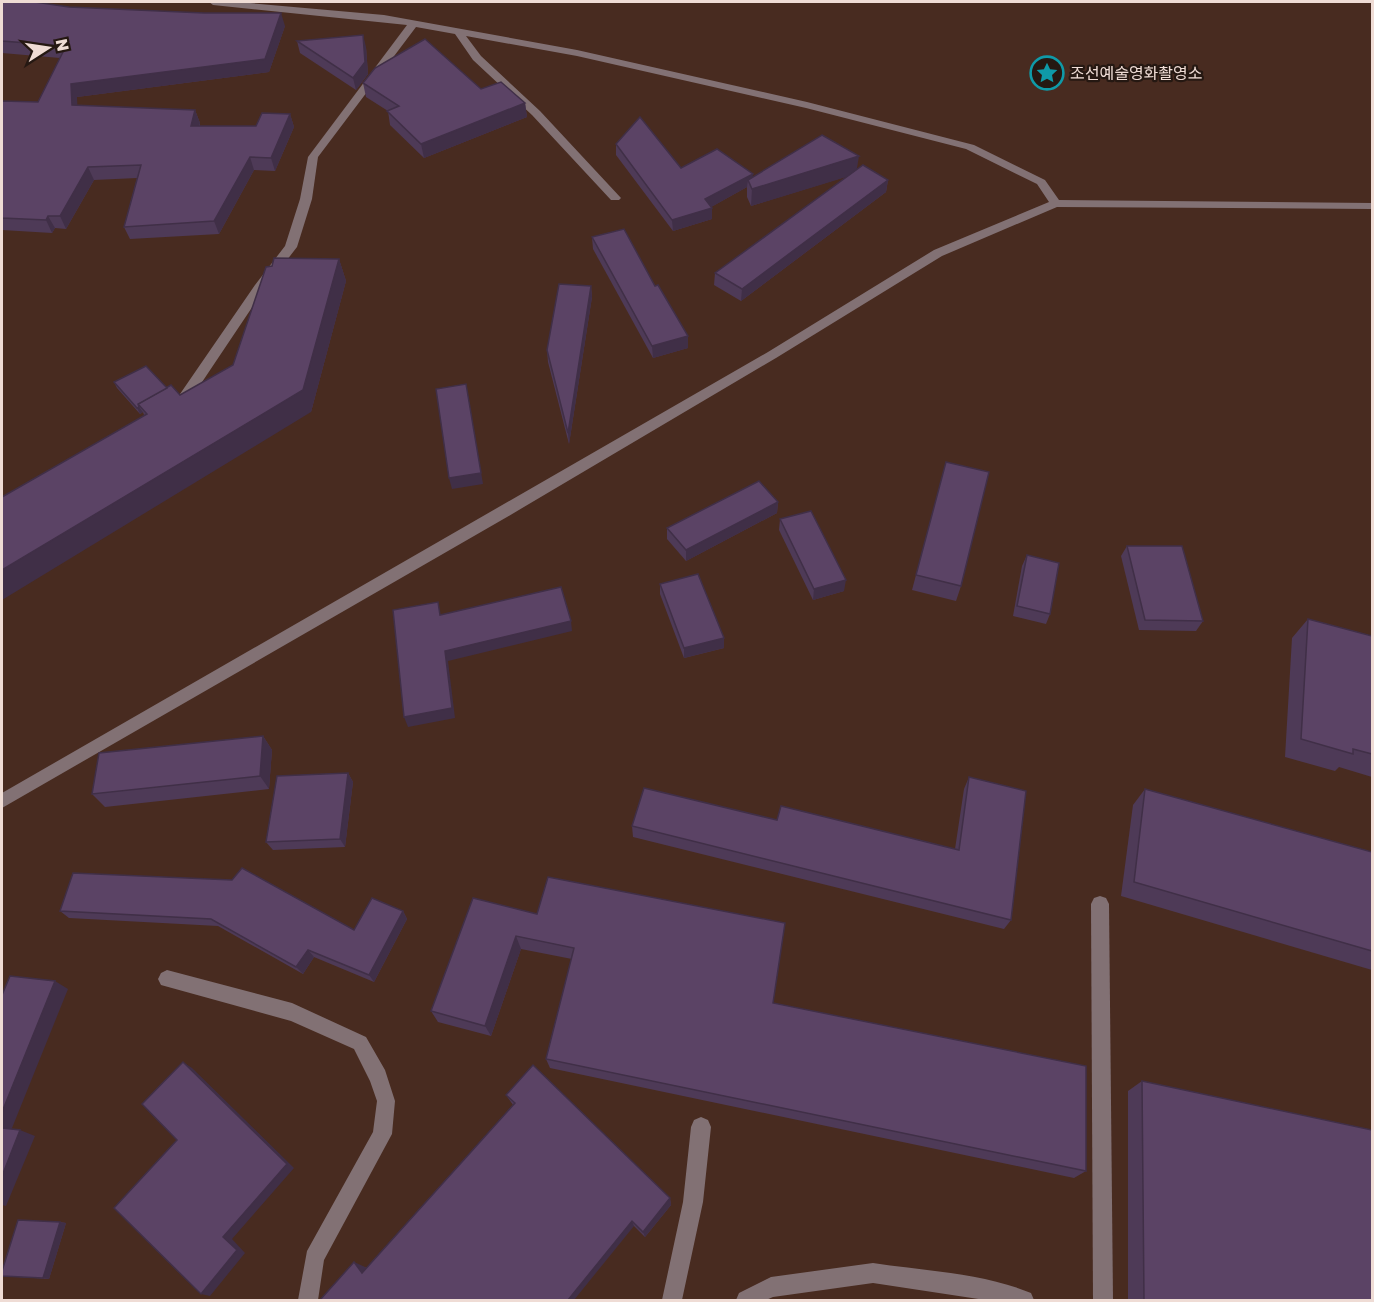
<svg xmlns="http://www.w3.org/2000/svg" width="1374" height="1302" font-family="'Golos Text','Noto Sans KR',sans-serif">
<rect width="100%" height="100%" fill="#482b20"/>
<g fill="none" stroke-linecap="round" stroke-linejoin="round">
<g fill="#827174" fill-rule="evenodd">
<polygon points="209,2 238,2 384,15 577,50 807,102 974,145 1045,180 1059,200 1372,203 1372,209 1057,207 942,256 776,358 507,517 2,808 2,793 768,352 934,250 1049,202 1037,184 966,149 806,108 577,56 466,36 481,56 540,111 621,198 619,200 611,200 532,115 473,60 455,34 416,27 318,157 312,199 297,247 263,291 190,400 177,407 171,402 180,394 255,285 285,246 300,199 308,157 407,25 213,5"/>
<polygon points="1100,896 1106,898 1109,904 1113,1300 1093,1300 1091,904 1094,898"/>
<polygon points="167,970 292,1003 366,1037 385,1070 395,1101 392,1134 324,1260 318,1300 298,1300 307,1251 373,1132 377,1101 370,1081 354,1049 291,1021 161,985 158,979 161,973"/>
<polygon points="701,1117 708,1120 711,1127 703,1202 682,1300 662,1300 683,1202 691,1127 694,1120"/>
<path d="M873 1263C925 1271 983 1273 1031 1293L1034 1300H985L873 1283 773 1297 766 1300H736L739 1293 771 1277Z"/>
</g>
</g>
<g fill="#4e3a57">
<polygon points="2,2 285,26 269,72 77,97 77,106 195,110 200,123 200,126 256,126 290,114 294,127 275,171 254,170 219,234 130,239 124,227 137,178 94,180 66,229 55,228 52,233 2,230 2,101 38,102 60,58 2,53"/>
<polygon points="297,41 366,47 368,74 356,90 300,53"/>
<polygon points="363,83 481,89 525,103 527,117 424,158 390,125 388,111 366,97"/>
<polygon points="616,144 681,168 752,177 857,170 888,180 886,192 741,301 714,285 715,273 848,176 751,206 747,197 747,187 711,207 712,219 673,231 616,155"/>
<polygon points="592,237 688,348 653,358 593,249"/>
<polygon points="339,259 346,281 311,412 144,415 143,412 140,414 117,388 114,382 167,388 180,395 233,365 272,266"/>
<polygon points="591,286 592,297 569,444 548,362 547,350"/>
<polygon points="946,462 961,586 956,601 912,590"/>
<polygon points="778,502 777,513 686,561 667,539 667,528"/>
<polygon points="780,519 844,591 813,600 779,530"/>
<polygon points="1127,546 1203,621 1196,631 1139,630 1121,556"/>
<polygon points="1027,555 1050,614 1046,624 1013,616 1022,566"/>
<polygon points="660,584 724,648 684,658 660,594"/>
<polygon points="1308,619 1372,636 1372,777 1339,767 1335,771 1285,757 1292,638"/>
<polygon points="263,736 272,750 269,789 105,807 92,794"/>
<polygon points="348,773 353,782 345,847 273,850 266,842"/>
<polygon points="969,777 1011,920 1004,929 633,837 632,826 955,849 964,789"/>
<polygon points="1145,789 1372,852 1372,970 1121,896 1133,805"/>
<polygon points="73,873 354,930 403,911 407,919 374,982 314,957 303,974 218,926 69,918 60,911"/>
<polygon points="473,898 773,1003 1086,1171 1074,1178 550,1068 546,1059 572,959 521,949 491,1036 438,1022 431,1011"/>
<polygon points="1142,1081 1372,1300 1128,1300 1128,1091"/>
<polygon points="506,1095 670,1198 671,1205 645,1237 634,1226 320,1300 365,1267 366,1268 513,1105"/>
<polygon points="60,1222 66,1223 49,1279 2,1276"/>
</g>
<g fill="#402f47">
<polygon points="281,13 285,26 269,72 77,97 78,118 72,105 71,84"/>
<polygon points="363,35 366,47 368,74 356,90 353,78"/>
<polygon points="525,103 527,117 424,158 421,144"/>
<polygon points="195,110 200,123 196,138 191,126"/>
<polygon points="290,114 294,127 275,171 271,158"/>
<polygon points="859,156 856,174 751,206 752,189"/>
<polygon points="250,157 254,170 219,234 214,221"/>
<polygon points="88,167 94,180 66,229 60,216"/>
<polygon points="753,174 752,185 748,180 747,187 706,210 712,208 712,219 673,231 672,220 705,199"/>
<polygon points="888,180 886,192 741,301 742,289"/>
<polygon points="48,216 55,228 52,233 46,220"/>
<polygon points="339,259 346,281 311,412 2,600 2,570 303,390"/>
<polygon points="591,286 592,297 569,444 568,433"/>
<polygon points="688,336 688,348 653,358 652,346"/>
<polygon points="466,384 483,484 452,489 449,478"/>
<polygon points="139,407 143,412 140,414 137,408"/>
<polygon points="778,502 777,513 686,561 686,550"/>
<polygon points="846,580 844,591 813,600 814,589"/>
<polygon points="571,621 572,631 448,661 455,718 408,727 404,717 445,651"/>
<polygon points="724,638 724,648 684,658 684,648"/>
<polygon points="263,736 272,750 269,789 260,776"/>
<polygon points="348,773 353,782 345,847 340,839"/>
<polygon points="403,911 407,919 374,982 369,975"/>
<polygon points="516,936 521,949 491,1036 485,1026"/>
<polygon points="308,950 314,957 303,974 296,967"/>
<polygon points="55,981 68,989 10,1133 2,1130 2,1112"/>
<polygon points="183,1062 192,1068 294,1168 232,1239 245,1253 210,1296 201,1294 223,1237"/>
<polygon points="20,1130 35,1136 6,1206 2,1205 2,1176"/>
<polygon points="670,1198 671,1205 645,1237 643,1232"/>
<polygon points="632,1221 634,1226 574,1300 568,1300"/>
<polygon points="60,1222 66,1223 49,1279 43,1278"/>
<polygon points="354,1262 365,1267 373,1277 362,1273"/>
</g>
<g fill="#5b4365" stroke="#402f47" stroke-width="1.5">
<polygon points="2,2 35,2 69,7 204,13 281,13 265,59 71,84 72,105 195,110 191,126 256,126 262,113 290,114 271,158 250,157 214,221 124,227 141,165 88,167 60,216 48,216 46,220 2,218 2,101 38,102 66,46 2,41"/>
<polygon points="363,35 365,62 353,78 297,41"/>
<polygon points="425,39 481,89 501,82 525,103 421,144 387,111 399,106 363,83 375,68"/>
<polygon points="640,117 681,168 717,149 753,174 705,199 712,208 672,220 616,144"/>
<polygon points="822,135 859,156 752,189 748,180"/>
<polygon points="863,165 888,180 742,289 715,273"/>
<polygon points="624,229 655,286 658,285 688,336 652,346 592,237"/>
<polygon points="274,258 339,259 303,390 2,570 2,497 147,414 138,404 171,385 180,395 233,365 266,267 272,266"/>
<polygon points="559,284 591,286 568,433 547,350"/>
<polygon points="146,366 167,388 138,404 139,407 137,408 114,382"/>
<polygon points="466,384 481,473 449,478 436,389"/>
<polygon points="946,462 989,472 961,586 916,575"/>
<polygon points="759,481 778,502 686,550 667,528"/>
<polygon points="811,511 846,580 814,589 780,519"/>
<polygon points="1127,546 1182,546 1203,621 1145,620"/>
<polygon points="1027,555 1059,563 1050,614 1017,606"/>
<polygon points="698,574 724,638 684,648 660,584"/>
<polygon points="561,587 571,621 445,651 452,708 404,717 393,610 438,602 440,615"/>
<polygon points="1308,619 1372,636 1372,754 1353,749 1353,754 1301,739"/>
<polygon points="263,736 260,776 92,794 99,753"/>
<polygon points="348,773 340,839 266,842 277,776"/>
<polygon points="969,777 1026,791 1011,920 632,826 644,788 777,820 781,806 959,850"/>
<polygon points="1145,789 1372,852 1372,951 1134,882"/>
<polygon points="242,868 354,930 372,898 403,911 369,975 308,950 296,967 211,919 60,911 73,873 232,880"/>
<polygon points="548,877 785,923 773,1003 1086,1066 1086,1171 546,1059 574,948 516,936 485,1026 431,1011 473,898 537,914"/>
<polygon points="10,976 55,981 2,1112 2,995"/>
<polygon points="183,1062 287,1164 223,1237 237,1250 201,1294 114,1208 177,1140 142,1104"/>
<polygon points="533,1065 670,1198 643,1232 632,1221 568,1300 320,1300 354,1262 362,1273 515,1103 506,1095"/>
<polygon points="1142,1081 1372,1130 1372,1300 1144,1300"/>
<polygon points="2,1128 20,1130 2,1176"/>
<polygon points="18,1220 60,1222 43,1278 2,1276 2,1271"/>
</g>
<defs>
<symbol id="sight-ring" viewBox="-11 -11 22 22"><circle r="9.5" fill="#251812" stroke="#0f9aa8" stroke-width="1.5"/><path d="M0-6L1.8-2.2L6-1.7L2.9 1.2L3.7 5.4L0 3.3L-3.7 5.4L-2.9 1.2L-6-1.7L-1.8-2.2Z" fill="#0f9aa8"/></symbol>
</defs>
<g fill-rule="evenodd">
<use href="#sight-ring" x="1028" y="54" width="38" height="38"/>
</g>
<g text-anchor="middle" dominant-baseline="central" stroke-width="4.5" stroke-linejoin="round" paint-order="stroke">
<g font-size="16" fill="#efdcd5" stroke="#251812" text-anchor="start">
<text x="1070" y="73">조선예술영화촬영소</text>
</g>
</g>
<rect width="1374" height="1302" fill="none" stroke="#efdcd5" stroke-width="6"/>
<g transform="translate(48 48) rotate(78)" stroke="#251812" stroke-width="4.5" paint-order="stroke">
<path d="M0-4.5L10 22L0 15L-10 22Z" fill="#efdcd5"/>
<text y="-9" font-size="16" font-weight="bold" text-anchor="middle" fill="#efdcd5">N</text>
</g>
</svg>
